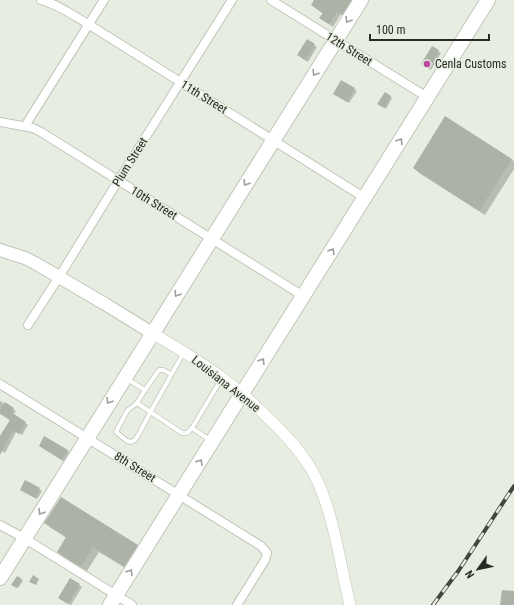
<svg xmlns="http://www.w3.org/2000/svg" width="514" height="605" font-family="'Roboto Condensed',sans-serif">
<rect width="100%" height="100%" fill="#e7ede0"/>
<g fill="#0003">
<polygon points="315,0 354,0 346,17 341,14 333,27 324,21 320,18 323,14 312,5"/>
<polygon points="307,40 317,47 308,62 300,57"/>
<polygon points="432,47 441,53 431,70 423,64"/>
<polygon points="354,89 357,91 349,103 337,96"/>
<polygon points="385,93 392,98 386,109 378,104"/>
<polygon points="512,159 514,162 514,169 485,215 419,173 414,168"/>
<polygon points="0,401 13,409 16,411 13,415 28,425 22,435 16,432 5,453 0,450 0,438 11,421 0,414"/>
<polygon points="45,437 68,451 71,455 66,463 44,449 40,446"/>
<polygon points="39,489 42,491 37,499 24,492 21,490"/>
<polygon points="46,523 137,546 142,551 130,571 99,552 87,571 63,557 58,552 67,538 51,528"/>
<polygon points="17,577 23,581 18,588 13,585"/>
<polygon points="79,585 82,587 71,605 62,600"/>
</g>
<g fill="#adb2a6">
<polygon points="314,0 351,0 342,15 337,12 329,24 319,18 323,13 311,5"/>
<polygon points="307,39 315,44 305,60 297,55"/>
<polygon points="432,46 439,50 429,69 421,64"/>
<polygon points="341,80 355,88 347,102 333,94"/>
<polygon points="385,92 391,96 384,108 377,104"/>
<polygon points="445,116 512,159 479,211 413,168"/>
<polygon points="5,402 14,408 11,412 26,422 19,434 13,430 0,455 0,436 10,420 0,413 0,410"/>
<polygon points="44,436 68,450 62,460 39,446"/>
<polygon points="25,480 40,488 35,498 20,490"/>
<polygon points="61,497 138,545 124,566 93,547 81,567 57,552 66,537 44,523"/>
<polygon points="33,575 39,579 36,585 29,582"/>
<polygon points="17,576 22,579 17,588 11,585"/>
<polygon points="70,578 80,584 68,604 58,598"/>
<polygon points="502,590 514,591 514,605 500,605"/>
</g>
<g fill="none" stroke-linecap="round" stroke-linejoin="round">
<defs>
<g id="lane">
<polyline points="127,379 145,390 137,403 182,433 187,433 192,428 222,378"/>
<polyline points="145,390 159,370 163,370 171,374"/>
<polyline points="137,403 127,411 116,432 127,441 131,442 135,440 140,432 151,411 184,352"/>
<polyline points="192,428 210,440"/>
</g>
<g id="street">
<path d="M41 0C58 4 74 16 88 24L365 198"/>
<polyline points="271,0 427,97"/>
<polyline points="0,122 33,128 41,132 303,296"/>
<polyline points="25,126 104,0"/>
<polyline points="28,325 59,277 118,181 232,0"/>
<polyline points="0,384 261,546 267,553 265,560 237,605"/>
<polyline points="0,525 24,538 132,605"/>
</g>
<path id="secondary" d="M152 333C176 347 199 361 221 377 238 389 253 403 267 417 286 435 303 453 315 476 334 514 340 564 350 605"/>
<polyline id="primary" points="0,250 25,258 35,263 105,304 152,333"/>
<g id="highway">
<polyline points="0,578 361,0"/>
<polyline points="110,605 488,0"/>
</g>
</defs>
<use href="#lane" stroke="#c0c6b9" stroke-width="5.5"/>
<use href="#street" stroke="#c0c6b9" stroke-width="10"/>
<use href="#secondary" stroke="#c0c6b9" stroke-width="12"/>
<use href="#primary" stroke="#c0c6b9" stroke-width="14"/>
<use href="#highway" stroke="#c0c6b9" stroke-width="16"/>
<use href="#lane" stroke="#fff" stroke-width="4"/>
<use href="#street" stroke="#fff" stroke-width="8"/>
<use href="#secondary" stroke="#fff" stroke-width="11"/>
<use href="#primary" stroke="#fff" stroke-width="12"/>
<use href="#highway" stroke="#fff" stroke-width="14"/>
<defs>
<polyline id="rail" points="433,605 459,570 514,486"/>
</defs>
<use href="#rail" stroke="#43463f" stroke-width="4"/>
<use href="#rail" stroke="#e7ede0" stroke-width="2.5" stroke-dasharray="8" stroke-linecap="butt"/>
</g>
<defs><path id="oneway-chevron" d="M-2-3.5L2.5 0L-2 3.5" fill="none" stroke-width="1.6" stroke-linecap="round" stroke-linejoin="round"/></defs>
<g stroke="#9e9f9d">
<use href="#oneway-chevron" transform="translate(348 20) rotate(122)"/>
<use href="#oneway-chevron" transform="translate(315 73) rotate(122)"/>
<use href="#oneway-chevron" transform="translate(400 141) rotate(-58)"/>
<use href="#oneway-chevron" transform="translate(246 183) rotate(122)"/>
<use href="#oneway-chevron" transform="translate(332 251) rotate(-58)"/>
<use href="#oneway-chevron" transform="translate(177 294) rotate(122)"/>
<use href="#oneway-chevron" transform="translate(262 361) rotate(-58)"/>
<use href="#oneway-chevron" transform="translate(109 401) rotate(122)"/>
<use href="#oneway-chevron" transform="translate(200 462) rotate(-58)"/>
<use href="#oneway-chevron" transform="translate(41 512) rotate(122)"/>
<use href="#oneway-chevron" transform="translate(130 572) rotate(-58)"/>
</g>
<circle fill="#b947a1" stroke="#e7ede0" stroke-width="1.5" cx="427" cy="64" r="4"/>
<g text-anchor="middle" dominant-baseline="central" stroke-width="3" stroke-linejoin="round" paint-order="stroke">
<g font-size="12" fill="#282a25" stroke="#e7ede0">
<text transform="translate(349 49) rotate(32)">12th Street</text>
<text transform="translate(204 97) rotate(32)">11th Street</text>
<text transform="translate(130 162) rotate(-58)">Plum Street</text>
<text transform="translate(154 203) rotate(32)">10th Street</text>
<text transform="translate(226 384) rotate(38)">Louisiana Avenue</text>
<text transform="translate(135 467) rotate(32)">8th Street</text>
</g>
<g font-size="12" fill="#282a25" stroke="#e7ede0" text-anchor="start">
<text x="435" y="64">Cenla Customs</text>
</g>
</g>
<g transform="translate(478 569) rotate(237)" stroke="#e7ede0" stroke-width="3" paint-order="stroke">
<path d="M0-3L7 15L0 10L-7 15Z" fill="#282a25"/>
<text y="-6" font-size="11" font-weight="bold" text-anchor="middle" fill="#282a25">N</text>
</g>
<path d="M370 34v6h119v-6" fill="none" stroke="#282a25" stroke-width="2"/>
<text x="376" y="34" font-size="12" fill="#282a25" stroke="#e7ede0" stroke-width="3" paint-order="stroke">100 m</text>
</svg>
